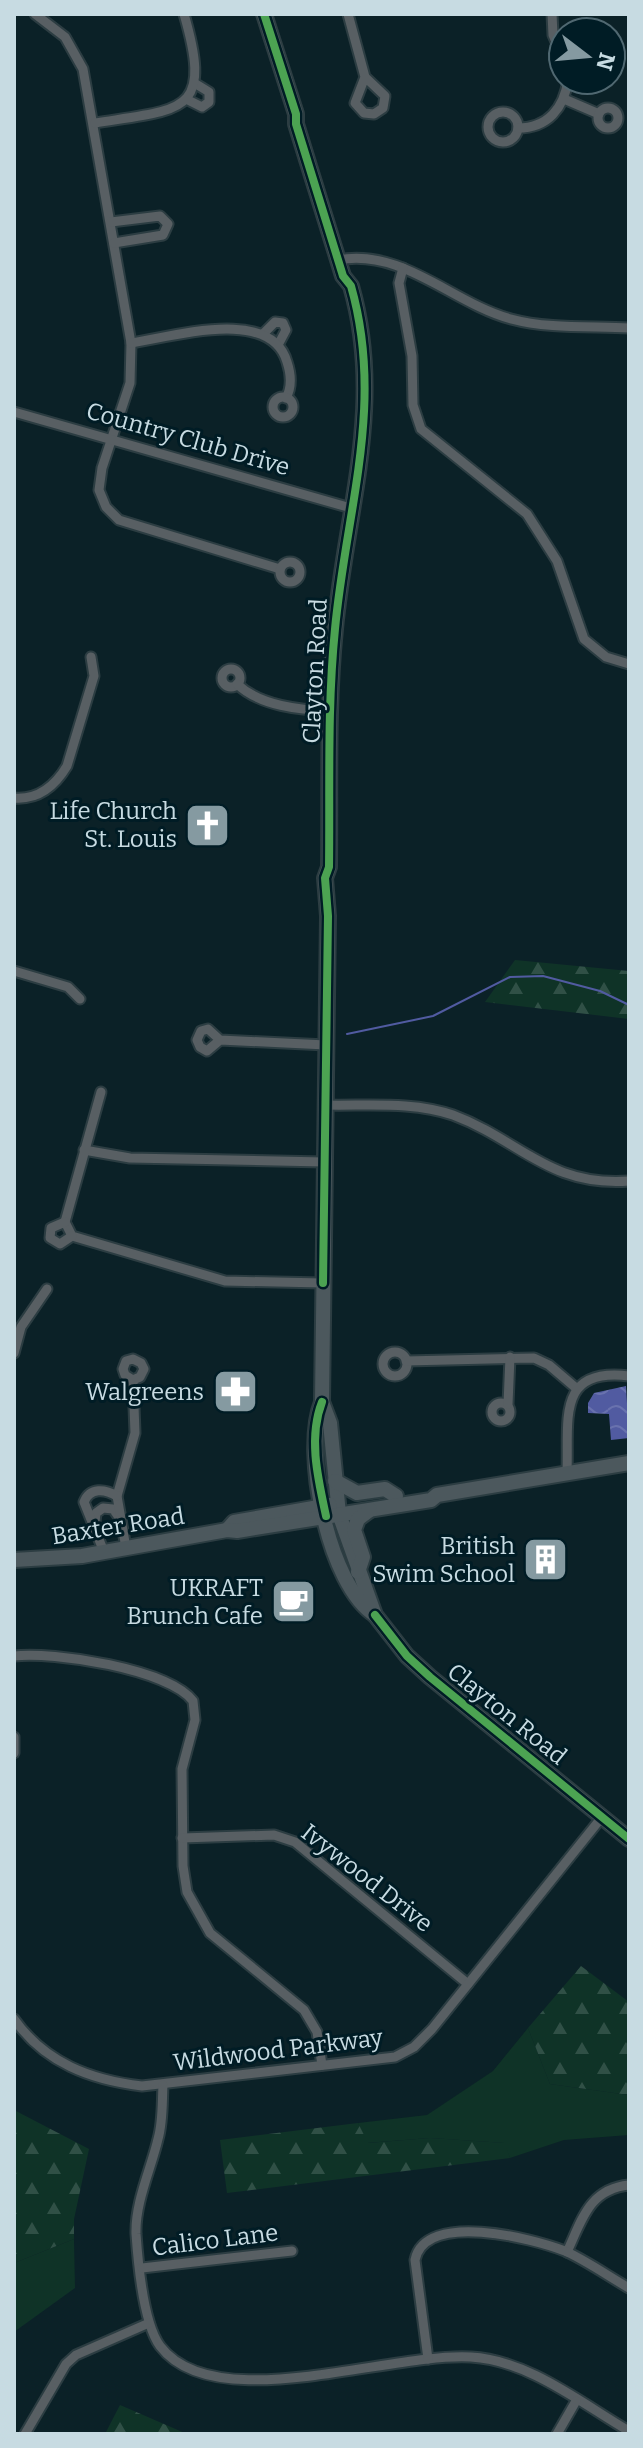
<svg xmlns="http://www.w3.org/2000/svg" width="643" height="2448" font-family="Bitter,serif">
<defs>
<pattern id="forest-firs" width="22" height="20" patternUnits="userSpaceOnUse" patternTransform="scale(2)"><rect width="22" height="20" fill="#0f3327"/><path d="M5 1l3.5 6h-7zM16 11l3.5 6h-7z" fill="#305046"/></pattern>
<pattern id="water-waves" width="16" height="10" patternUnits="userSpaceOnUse" patternTransform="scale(2)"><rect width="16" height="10" fill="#515ba1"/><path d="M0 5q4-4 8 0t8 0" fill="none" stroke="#6972ae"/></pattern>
</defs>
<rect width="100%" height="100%" fill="#0b2127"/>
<g fill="#0f3327">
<polygon points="528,2028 550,2084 629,2095 629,2135 564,2140 510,2158 504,2143 430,2138 367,2143 358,2123 427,2115 493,2071"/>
<polygon points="74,2239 75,2288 14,2332 14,2263"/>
</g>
<g fill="url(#forest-firs)">
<polygon points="515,960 629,971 629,1019 485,1002"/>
<polygon points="581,1966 629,2002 629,2095 550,2084 528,2028"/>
<polygon points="14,2110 89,2149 74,2219 74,2239 14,2263"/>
<polygon points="358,2123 368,2143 430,2138 505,2143 510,2158 227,2193 220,2140"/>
<polygon points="120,2405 187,2434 105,2434"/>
</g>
<polygon fill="url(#water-waves)" points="626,1386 629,1438 611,1440 609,1414 588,1413 588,1403 594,1393"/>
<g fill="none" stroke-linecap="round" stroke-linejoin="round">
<polyline stroke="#515ba1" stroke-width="2" points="347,1034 433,1016 510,977 543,976 600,991 629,1005"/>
<defs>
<g id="minor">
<polyline points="35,14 65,37 83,69 131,343 130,383 102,468 99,490 106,507 119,520 280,569"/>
<polyline points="348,14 365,77 385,96 383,108 374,114 364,113 355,103 365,77"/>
<polyline points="552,14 553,35 563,58"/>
<polyline points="186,99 202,107 209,102 209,92 196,84"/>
<polyline points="564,99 599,114"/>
<circle cx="608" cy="118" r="10"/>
<circle cx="503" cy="127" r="15"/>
<path d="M95 123C184 109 213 114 184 14"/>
<path d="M518 128C548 128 564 108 568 80"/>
<polyline points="111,222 160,216 168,224 163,235 114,243"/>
<path d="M338 260C403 248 452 303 511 319 548 329 591 326 629 328"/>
<polyline points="403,268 399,283 412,356 413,405 421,429 527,514 557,561 584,639 606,657 629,664"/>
<polyline points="263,334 275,322 283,323 286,330 278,345"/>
<path d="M131 343C172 337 271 306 287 362 291 374 292 387 286 398"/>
<circle cx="283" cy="407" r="10"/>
<polyline points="14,412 351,508"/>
<circle cx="290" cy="572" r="10"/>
<circle cx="231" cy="678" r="9"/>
<path d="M237 684C260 706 300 710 331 711"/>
<path d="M14 798C38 800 55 786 67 766L94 676 91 657"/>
<polyline points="14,971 68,987 80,999"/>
<polyline points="220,1040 208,1029 201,1031 197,1040 200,1047 207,1051 220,1040 326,1045"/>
<path d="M325 1105C367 1106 413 1101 453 1115 520 1140 549 1187 629 1181"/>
<polyline points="84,1150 130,1158 324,1162"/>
<polyline points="65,1222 72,1236 225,1281 323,1283"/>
<polyline points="65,1222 101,1092"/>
<polyline points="65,1222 51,1228 50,1238 60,1244 72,1236"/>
<circle cx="395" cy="1364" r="12"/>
<polyline points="14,1353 21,1327 47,1289"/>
<polyline points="406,1361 534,1358 549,1365 576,1388"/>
<circle cx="501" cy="1412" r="9"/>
<polyline points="508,1404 510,1357"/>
<path d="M567 1472C569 1420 556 1367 629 1376"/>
<polyline points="95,1522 96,1513 103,1508 113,1509 118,1516"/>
<polyline points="126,1548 117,1496 135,1433 133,1380 125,1375 123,1369 126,1361 133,1359 141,1363 144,1369 140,1377 133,1380"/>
<path d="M104 1552 84 1502C90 1487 105 1489 117 1496"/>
<path d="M14 1656C53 1651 169 1669 193 1701L195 1720 182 1769 183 1866 187 1892 210 1933 304 2010 317 2032 322 2065"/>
<polyline points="14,1737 14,1753"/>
<polyline points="182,1838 274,1835 295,1842 468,1984"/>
<path d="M14 2019C45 2063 91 2080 142 2086L395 2057 414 2047 432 2029 602 1817"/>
<path d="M163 2085C162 2103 163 2122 158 2139 151 2169 135 2202 136 2234 138 2262 143 2323 160 2346 214 2418 390 2352 471 2357 528 2360 581 2403 629 2431"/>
<path d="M567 2252C582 2220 589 2189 629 2185"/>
<polyline points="142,2268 292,2251"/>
<path d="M428 2359 415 2260C425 2211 532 2238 565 2251 587 2261 608 2276 629 2288"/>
<polyline points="25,2434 66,2364 76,2355 149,2323"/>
<polyline points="557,2434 576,2401"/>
</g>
<g id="secondary">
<path d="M264 14 296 114V124L343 276 351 286C385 405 346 510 335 629 327 708 330 788 329 867L325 878 328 916 322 1402 330 1423 339 1514 375 1615 407 1656 430 1677 629 1839"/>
<path d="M322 1402C302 1452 328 1585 375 1615"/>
<polyline points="335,1481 357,1493 385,1489 396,1496"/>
<polyline points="227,1530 234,1522 330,1505"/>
<polyline points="14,1560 82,1556 227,1530 237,1531 431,1500 437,1495 629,1463"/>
<polyline points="358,1572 363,1557 354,1530 358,1519 370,1510"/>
</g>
</defs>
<use href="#minor" stroke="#2c3d42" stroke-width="13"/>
<use href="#secondary" stroke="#2c3d42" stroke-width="18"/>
<use href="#minor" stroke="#585f63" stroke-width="9"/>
<use href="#secondary" stroke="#4c585d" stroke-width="14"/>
<defs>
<g id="cycleway">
<path d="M264 14 296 114V124L343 276 351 286C385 405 346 510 335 629 327 708 330 788 329 867L325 878 328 916 323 1283"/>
<path d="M322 1402C308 1438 318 1479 326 1516"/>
<polyline points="375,1615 407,1656 430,1677 629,1839"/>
</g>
</defs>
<use href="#cycleway" stroke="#001c25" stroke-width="13"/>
<use href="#cycleway" stroke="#4ca352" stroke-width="8"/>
</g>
<defs>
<symbol id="church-square" viewBox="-11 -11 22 22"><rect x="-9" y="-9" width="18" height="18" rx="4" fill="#859aa1" stroke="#001c25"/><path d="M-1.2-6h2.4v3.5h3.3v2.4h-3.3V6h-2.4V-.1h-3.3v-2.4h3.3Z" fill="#fff"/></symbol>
<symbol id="pharmacy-square" viewBox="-11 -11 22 22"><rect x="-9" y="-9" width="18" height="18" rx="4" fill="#859aa1" stroke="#001c25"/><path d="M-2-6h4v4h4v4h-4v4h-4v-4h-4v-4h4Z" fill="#fff"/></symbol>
<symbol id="building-square" viewBox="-11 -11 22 22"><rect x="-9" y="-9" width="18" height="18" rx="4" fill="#859aa1" stroke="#001c25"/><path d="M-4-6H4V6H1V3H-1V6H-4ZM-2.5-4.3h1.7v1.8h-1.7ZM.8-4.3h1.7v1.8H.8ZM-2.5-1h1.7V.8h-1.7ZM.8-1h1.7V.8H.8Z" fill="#fff"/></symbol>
<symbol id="cafe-square" viewBox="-11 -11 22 22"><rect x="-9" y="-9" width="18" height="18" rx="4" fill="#859aa1" stroke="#001c25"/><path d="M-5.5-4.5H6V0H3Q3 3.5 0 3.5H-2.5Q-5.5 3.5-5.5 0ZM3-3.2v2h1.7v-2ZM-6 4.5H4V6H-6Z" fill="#fff"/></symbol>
</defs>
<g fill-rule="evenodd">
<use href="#church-square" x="182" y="800" width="51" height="51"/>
<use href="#pharmacy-square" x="210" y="1366" width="51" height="51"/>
<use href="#building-square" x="520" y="1534" width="51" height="51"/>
<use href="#cafe-square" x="268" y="1576" width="51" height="51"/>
</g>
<g text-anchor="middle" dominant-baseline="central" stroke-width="6" stroke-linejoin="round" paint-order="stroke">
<g font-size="24" fill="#c7dbe2" stroke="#001c25">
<text transform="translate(188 439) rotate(16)">Country Club Drive</text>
<text transform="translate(315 671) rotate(-87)">Clayton Road</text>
<text transform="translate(118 1526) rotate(-9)">Baxter Road</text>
<text transform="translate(507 1714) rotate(39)">Clayton Road</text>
<text transform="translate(367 1878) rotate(38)">Ivywood Drive</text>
<text transform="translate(278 2050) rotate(-7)">Wildwood Parkway</text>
<text transform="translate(215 2240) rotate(-7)">Calico Lane</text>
</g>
<g font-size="24" fill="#c7dbe2" stroke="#001c25" text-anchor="end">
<text x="177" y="811">Life Church<tspan x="177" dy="28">St. Louis</tspan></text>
<text x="204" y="1392">Walgreens</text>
<text x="515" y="1546">British<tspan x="515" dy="28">Swim School</tspan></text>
<text x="263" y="1588">UKRAFT<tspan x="263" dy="28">Brunch Cafe</tspan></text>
</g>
</g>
<rect width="643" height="2448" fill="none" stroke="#c7dbe2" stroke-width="32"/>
<g transform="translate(587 56) rotate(106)"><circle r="38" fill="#001c25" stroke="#506871" stroke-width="2"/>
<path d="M0-6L14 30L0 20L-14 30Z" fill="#859aa1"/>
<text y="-12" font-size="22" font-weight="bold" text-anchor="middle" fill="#c7dbe2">N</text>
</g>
</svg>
